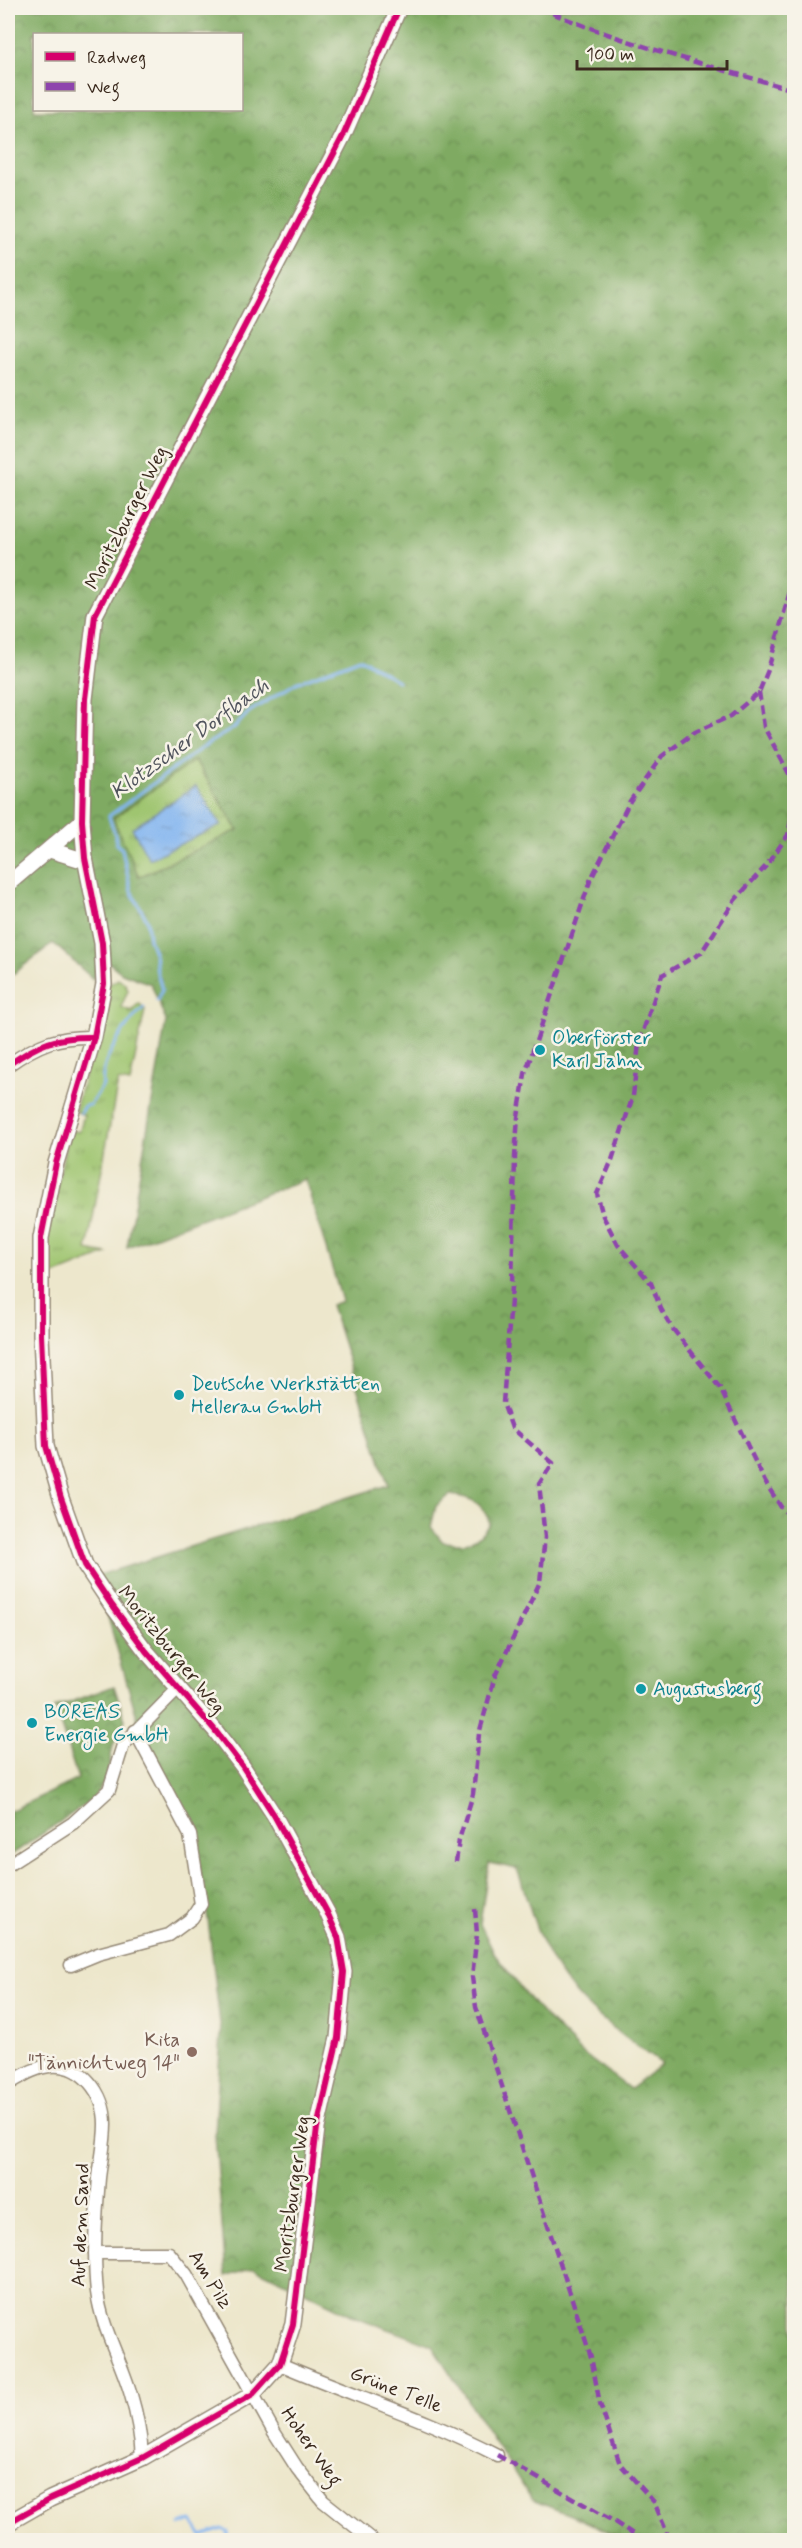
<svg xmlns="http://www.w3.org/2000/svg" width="802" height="2548" font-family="Mynerve,sans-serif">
<defs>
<pattern id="grass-tufts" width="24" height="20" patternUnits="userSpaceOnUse" patternTransform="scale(1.5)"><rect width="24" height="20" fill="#9fc570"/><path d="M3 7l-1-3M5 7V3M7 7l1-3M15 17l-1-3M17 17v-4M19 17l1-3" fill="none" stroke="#83a05b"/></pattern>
<pattern id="forest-crowns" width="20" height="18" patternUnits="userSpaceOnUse" patternTransform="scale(1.5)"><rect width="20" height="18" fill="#7faa62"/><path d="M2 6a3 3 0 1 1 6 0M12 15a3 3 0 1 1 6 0" fill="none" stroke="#698b50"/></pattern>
<pattern id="water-ripples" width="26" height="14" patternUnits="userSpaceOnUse" patternTransform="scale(1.5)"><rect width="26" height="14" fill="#83b5f0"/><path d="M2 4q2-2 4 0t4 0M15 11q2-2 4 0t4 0" fill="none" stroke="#6c93c2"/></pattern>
</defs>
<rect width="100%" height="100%" fill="#f7f3e8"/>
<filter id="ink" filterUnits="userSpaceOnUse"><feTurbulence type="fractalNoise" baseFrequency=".0167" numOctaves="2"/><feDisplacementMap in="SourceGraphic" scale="12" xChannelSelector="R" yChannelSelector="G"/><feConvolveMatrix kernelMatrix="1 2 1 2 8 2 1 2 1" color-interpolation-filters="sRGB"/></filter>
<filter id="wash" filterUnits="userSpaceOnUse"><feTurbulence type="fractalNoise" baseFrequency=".008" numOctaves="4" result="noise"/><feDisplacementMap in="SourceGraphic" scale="24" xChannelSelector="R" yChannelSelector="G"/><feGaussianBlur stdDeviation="1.35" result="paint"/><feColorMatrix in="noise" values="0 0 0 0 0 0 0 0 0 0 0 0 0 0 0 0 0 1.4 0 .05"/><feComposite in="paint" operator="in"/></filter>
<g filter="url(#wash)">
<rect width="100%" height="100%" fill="#ede7cc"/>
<g fill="url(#grass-tufts)" stroke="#6d7847" stroke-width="1.5">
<polygon points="195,760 239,830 139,877 112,819"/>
<polygon points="118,979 125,983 128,990 121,1007 131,1011 139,1003 145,1010 130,1083 118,1081 87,1250 107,1254 44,1279 43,1252 69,1130 79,1132 84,1115 75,1111 108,985"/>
</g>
<g fill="url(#forest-crowns)" stroke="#5d6a40" stroke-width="1.5" fill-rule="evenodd">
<path d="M8 8H794V2540H626L583 2520 532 2500 432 2345 356 2317 254 2267 226 2276 215 2135 221 2032 208 1920 193 1834 141 1731 96 1576 388 1485 331 1305 342 1301 305 1179 127 1247 166 1021 151 984 122 973 109 963H99L93 979 53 943 8 978ZM34 34H242V110H34ZM195 760 238 830 139 877 113 818ZM450 1495C473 1498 481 1501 490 1523 475 1544 468 1545 443 1542L431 1527 436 1506ZM489 1863 517 1869C527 1895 533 1924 545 1948 571 2002 615 2030 662 2064L630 2089 582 2053 535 2006 495 1955 480 1924Z"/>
<polygon points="114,1686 125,1720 113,1745 107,1778 92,1800 8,1857 8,1812 78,1779 55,1708"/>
</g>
<polygon fill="url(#water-ripples)" stroke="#5f7087" stroke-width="1.5" points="196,786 221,825 149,859 132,828"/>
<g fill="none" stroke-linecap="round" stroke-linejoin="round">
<g stroke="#83b5f0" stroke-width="3">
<path d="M157 1000 162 990 157 972 155 955 149 939 147 920 131 891 122 849 116 844C117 834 111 826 109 816L207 744 234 728 249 712 296 683 360 658 398 681"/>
<path d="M80 1113 84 1106 90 1105 103 1085C99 1061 127 1023 144 1007"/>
<polyline points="180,2525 192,2521 202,2536 222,2529 228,2532 229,2540"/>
<polyline points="247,2540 250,2538"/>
</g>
</g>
</g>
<g filter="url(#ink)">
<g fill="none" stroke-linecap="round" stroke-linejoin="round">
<defs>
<g id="minor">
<path d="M8 1065C38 1044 57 1036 94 1037"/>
<polyline points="8,1865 73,1823 109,1790 123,1745 178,1689"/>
<polyline points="71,1965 98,1954 169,1935 192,1918 201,1904 190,1835 135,1731"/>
<path d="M8 2084C21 2077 33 2068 49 2066 82 2062 105 2094 105 2124 105 2142 101 2160 99 2178 96 2215 93 2255 97 2292 102 2329 121 2360 131 2395 137 2415 141 2437 142 2458"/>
<polyline points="95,2253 169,2253 186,2274 274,2432 297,2468 323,2501 372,2540"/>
<path d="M280 2364C352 2395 428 2419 497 2455"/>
</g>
<g id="tertiary">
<polyline points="50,850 79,859 85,858"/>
<polyline points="8,884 82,821"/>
<polyline points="8,2523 50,2499 142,2458 253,2394 280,2364 293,2324 317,2128 338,2038 344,1972 338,1937 327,1912 274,1815 243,1767 214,1729 146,1651 111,1604 85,1565 61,1498 46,1446 41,1335 41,1238 56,1163 94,1037 104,984 102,943 85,858 82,821 85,699 95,615 343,136 399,8"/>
</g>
</defs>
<use href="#minor" stroke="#948875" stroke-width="15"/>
<use href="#tertiary" stroke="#948875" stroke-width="18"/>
<use href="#minor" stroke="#fff" stroke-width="12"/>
<use href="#tertiary" stroke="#fff" stroke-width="15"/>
<g stroke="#8e44ad" stroke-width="4.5" stroke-dasharray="9 4.5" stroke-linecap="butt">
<path d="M540 8C622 43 709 66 794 90"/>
<polyline points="759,692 764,727 794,783 794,795"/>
<polyline points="794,806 788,835 766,866 735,900 701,953 662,975 639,1043 633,1096 612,1160 597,1194 603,1216 618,1245 651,1283 661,1309 672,1328 720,1388 765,1482 781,1507 794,1520"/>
<polyline points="456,1862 459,1840 473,1794 479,1734 495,1676 540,1582 545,1537 539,1484 553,1463 512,1428 503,1403 512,1287 515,1157 518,1117 525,1074 590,881 630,801 662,756 695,732 731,716 759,692 768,670 794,577"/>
<polyline points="475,1909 477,1934 472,1977 476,2007 591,2357 600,2404 620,2464 654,2502 670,2540"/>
<polyline points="497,2455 613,2521 642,2540"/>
</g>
<defs>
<g id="cycleway">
<path d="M8 1065C38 1044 57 1036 94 1037"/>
<polyline points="8,2523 50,2499 142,2458 253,2394 280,2364 293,2324 317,2128 338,2038 344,1972 338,1937 327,1912 274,1815 243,1767 214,1729 146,1651 111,1604 85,1565 61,1498 46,1446 41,1335 41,1238 56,1163 94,1037 104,984 102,943 85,858 82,821 85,699 95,615 343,136 399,8"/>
</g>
</defs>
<use href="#cycleway" stroke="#f7f3e8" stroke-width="10"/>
<use href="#cycleway" stroke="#d6006c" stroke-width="6"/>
</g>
</g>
<g fill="#0f9aa8" stroke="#f7f3e8" stroke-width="2">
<circle cx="540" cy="1050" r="6"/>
<circle cx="179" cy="1395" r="6"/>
<circle cx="641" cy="1689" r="6"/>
<circle cx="32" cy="1723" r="6"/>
</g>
<circle fill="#8d6e63" stroke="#f7f3e8" stroke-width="2" cx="192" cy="2052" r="6"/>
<g text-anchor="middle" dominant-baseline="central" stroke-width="5" stroke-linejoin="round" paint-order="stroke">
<g font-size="20" fill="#3b2a1e" stroke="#f7f3e8">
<text transform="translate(127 518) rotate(-63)">Moritzburger Weg</text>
<text transform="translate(171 1650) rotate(51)">Moritzburger Weg</text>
<text transform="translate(293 2194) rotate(-82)">Moritzburger Weg</text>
<text transform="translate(81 2225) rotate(-88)">Auf dem Sand</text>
<text transform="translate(210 2280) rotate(58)">Am Pilz</text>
<text transform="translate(396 2390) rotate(21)">Grüne Telle</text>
<text transform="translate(311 2447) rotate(55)">Hoher Weg</text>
</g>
<g font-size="20" fill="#0d838f" stroke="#f7f3e8" text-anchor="start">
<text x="552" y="1038">Oberförster<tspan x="552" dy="23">Karl Jahn</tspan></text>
<text x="191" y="1384">Deutsche Werkstätten<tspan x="191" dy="23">Hellerau GmbH</tspan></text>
<text x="653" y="1689">Augustusberg</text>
<text x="44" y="1712">BOREAS<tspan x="44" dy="23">Energie GmbH</tspan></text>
</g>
<g font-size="20" fill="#785e54" stroke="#f7f3e8" text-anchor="end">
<text x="180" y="2040">Kita<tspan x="180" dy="23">"Tännichtweg 14"</tspan></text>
</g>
<g font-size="21" font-style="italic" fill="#51545d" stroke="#f7f3e8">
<text transform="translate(190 739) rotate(-36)">Klotzscher Dorfbach</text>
</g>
</g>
<rect width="802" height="2548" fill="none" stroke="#f7f3e8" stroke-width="30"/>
<rect x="33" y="33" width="210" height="78" fill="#f7f3e8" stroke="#aca397" stroke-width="1.5"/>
<rect x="45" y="52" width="30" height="9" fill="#d6006c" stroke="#aca397" stroke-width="1.5"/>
<text x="87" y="63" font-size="18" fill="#3b2a1e">Radweg</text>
<rect x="45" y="82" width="30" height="9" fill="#8e44ad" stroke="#aca397" stroke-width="1.5"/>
<text x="87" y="93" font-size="18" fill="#3b2a1e">Weg</text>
<path d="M577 60v9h150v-9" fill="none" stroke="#3b2a1e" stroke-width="3"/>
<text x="586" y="60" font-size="18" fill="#3b2a1e" stroke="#f7f3e8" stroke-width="4.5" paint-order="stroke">100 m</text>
</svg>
